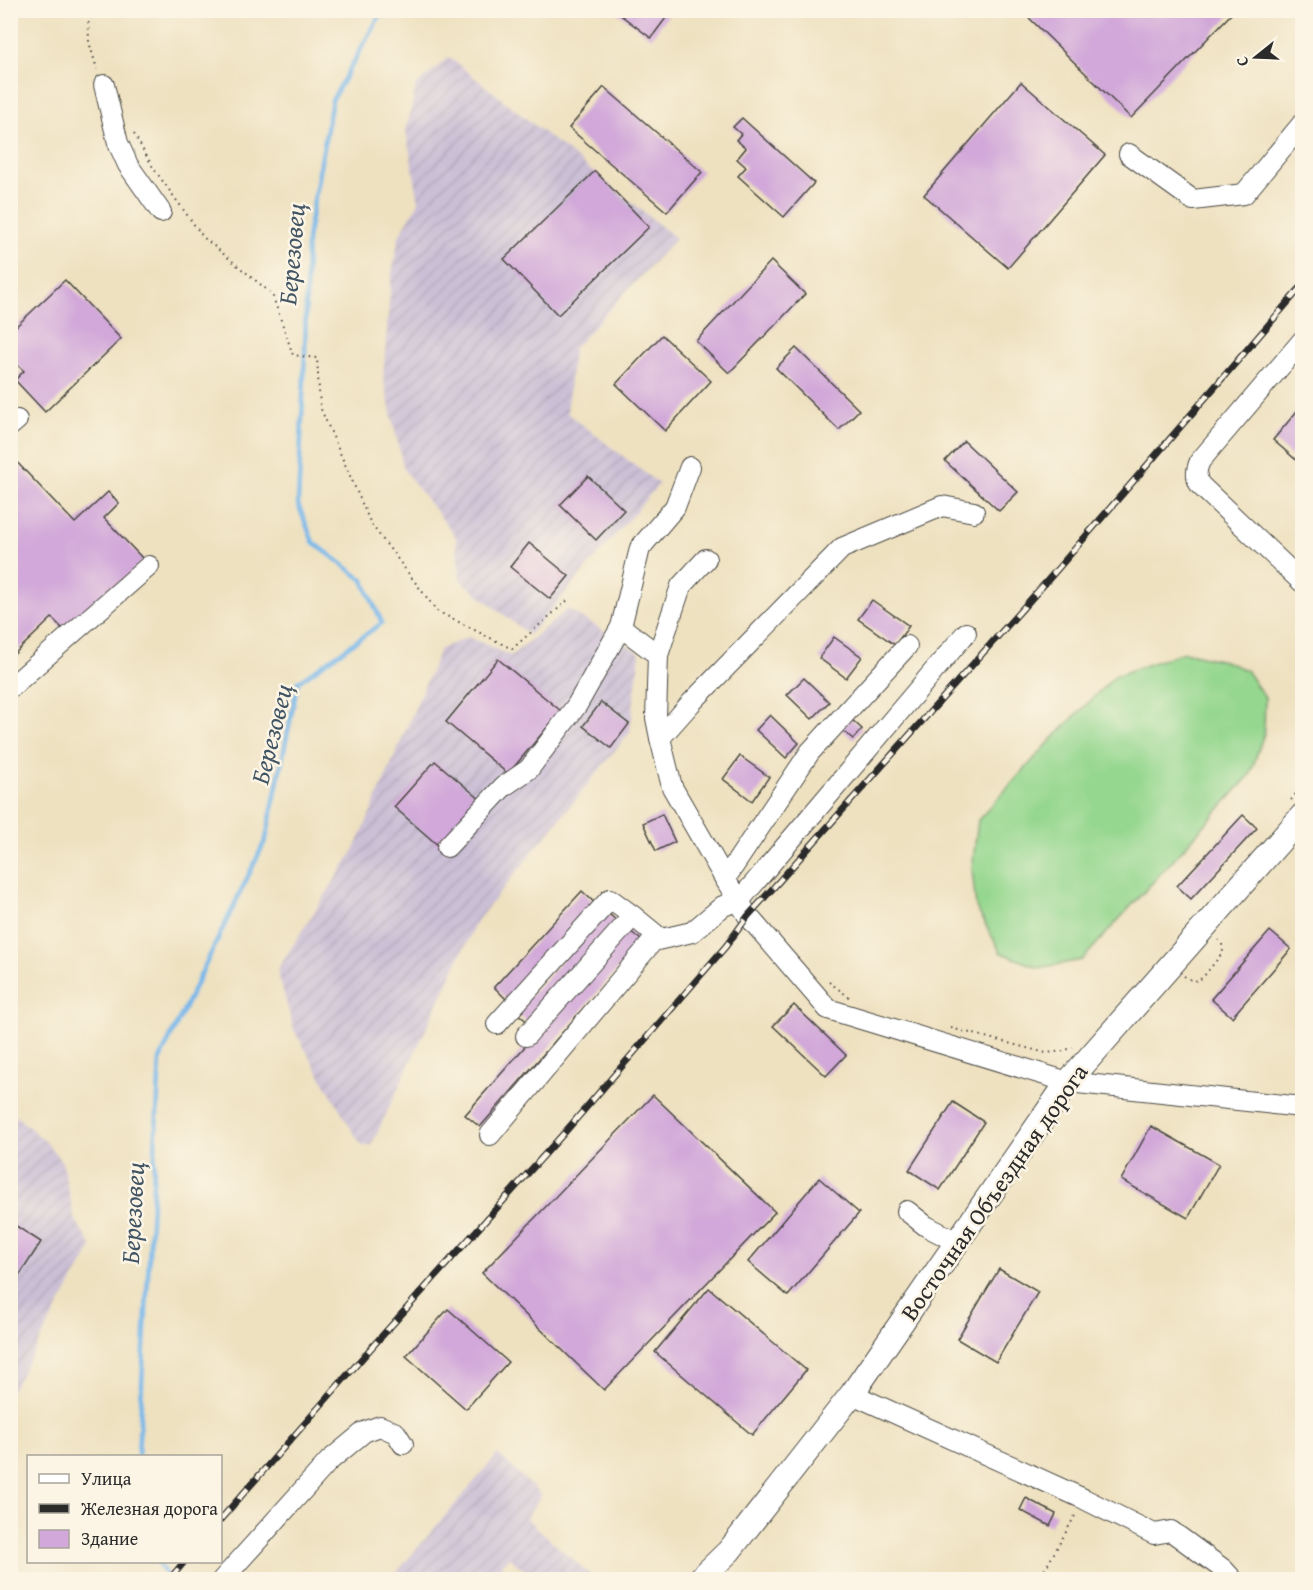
<svg xmlns="http://www.w3.org/2000/svg" width="1313" height="1590" font-family="'Gentium Book Plus',serif">
<defs>
<pattern id="industrial-furrows" width="10" height="10" patternUnits="userSpaceOnUse" patternTransform="scale(1.5)"><rect width="10" height="10" fill="#cbbfd5"/><path d="M-1 1l2-2M0 10L10 0M9 11l2-2" fill="none" stroke="#aea4b7"/></pattern>
</defs>
<rect width="100%" height="100%" fill="#fcf5e5"/>
<filter id="ink" filterUnits="userSpaceOnUse"><feTurbulence type="fractalNoise" baseFrequency=".0167" numOctaves="2"/><feDisplacementMap in="SourceGraphic" scale="12" xChannelSelector="R" yChannelSelector="G"/><feConvolveMatrix kernelMatrix="1 2 1 2 8 2 1 2 1" color-interpolation-filters="sRGB"/></filter>
<filter id="wash" filterUnits="userSpaceOnUse"><feTurbulence type="fractalNoise" baseFrequency=".008" numOctaves="4" result="noise"/><feDisplacementMap in="SourceGraphic" scale="24" xChannelSelector="R" yChannelSelector="G"/><feGaussianBlur stdDeviation="1.35" result="paint"/><feColorMatrix in="noise" values="0 0 0 0 0 0 0 0 0 0 0 0 0 0 0 0 0 1.4 0 .05"/><feComposite in="paint" operator="in"/></filter>
<g filter="url(#wash)">
<rect width="100%" height="100%" fill="#eee1c0"/>
<g fill="url(#industrial-furrows)">
<polygon points="449,57 676,238 573,349 567,413 659,484 529,635 460,580 456,537 404,470 383,377 391,279 399,236 419,202 406,131 416,86"/>
<polygon points="568,609 640,653 630,732 476,922 371,1146 362,1145 356,1137 294,1030 277,970 356,847 440,649 469,637 511,656"/>
<polygon points="11,1112 45,1141 62,1162 74,1217 92,1247 11,1392"/>
<polygon points="498,1454 541,1495 526,1518 595,1579 534,1579 509,1557 490,1579 391,1579"/>
</g>
<polygon fill="#95d78f" stroke="#60815d" stroke-width="1.5" points="1184,652 1224,661 1246,670 1265,698 1264,733 1250,775 1082,960 1039,968 1001,953 976,907 972,869 978,820 1055,736 1115,676"/>
<g fill="none" stroke-linecap="round" stroke-linejoin="round">
<g stroke="#76b7ea" stroke-width="4.5">
<polyline points="138,1456 160,1059 266,839 298,682 382,623 363,580 313,542 298,504 305,353 307,240 332,100 383,10"/>
<polyline points="158,1562 169,1580"/>
</g>
</g>
<g id="blocks">
<g fill="#d1a8d9">
<polygon points="614,10 672,10 651,38"/>
<polygon points="1021,10 1235,10 1131,118"/>
<polygon points="1021,82 1105,155 1008,268 924,195"/>
<polygon points="604,87 702,172 667,212 569,128"/>
<polygon points="742,118 814,183 784,217 738,176 746,167 737,159 746,148 736,140 741,134 733,127"/>
<polygon points="595,171 649,227 558,315 504,259"/>
<polygon points="771,261 805,294 729,373 696,341"/>
<polygon points="65,280 121,339 45,412 15,380 24,371 10,358 10,332"/>
<polygon points="662,335 711,381 665,431 616,384"/>
<polygon points="796,348 859,410 839,430 776,368"/>
<polygon points="1302,405 1302,465 1273,440"/>
<polygon points="964,441 1018,492 999,511 945,461"/>
<polygon points="10,455 75,523 108,492 119,503 104,518 144,560 67,633 52,618 10,658"/>
<polygon points="588,476 624,510 596,540 560,505"/>
<polygon points="529,543 569,576 550,599 510,567"/>
<polygon points="872,600 909,626 895,645 858,619"/>
<polygon points="834,637 862,657 846,678 819,658"/>
<polygon points="498,659 561,711 508,774 446,722"/>
<polygon points="804,678 829,702 812,719 787,695"/>
<polygon points="601,702 629,724 611,748 583,726"/>
<polygon points="770,715 799,743 786,758 756,730"/>
<polygon points="850,718 862,729 853,739 841,729"/>
<polygon points="740,756 769,777 752,801 723,779"/>
<polygon points="435,761 481,800 440,847 394,807"/>
<polygon points="662,814 675,842 656,851 643,823"/>
<polygon points="1243,815 1257,828 1191,899 1177,886"/>
<polygon points="582,891 597,905 508,1001 494,987"/>
<polygon points="606,911 621,925 531,1025 516,1012"/>
<polygon points="628,929 642,941 480,1127 465,1115"/>
<polygon points="1270,931 1291,949 1232,1017 1211,999"/>
<polygon points="794,1005 846,1055 826,1076 773,1026"/>
<polygon points="653,1095 775,1212 604,1390 482,1273"/>
<polygon points="953,1102 984,1122 940,1190 909,1170"/>
<polygon points="1151,1126 1219,1164 1188,1218 1121,1180"/>
<polygon points="819,1178 859,1213 788,1296 748,1262"/>
<polygon points="10,1222 41,1242 10,1290"/>
<polygon points="999,1269 1038,1292 996,1362 957,1339"/>
<polygon points="709,1288 806,1370 752,1435 655,1352"/>
<polygon points="448,1309 508,1362 466,1409 406,1356"/>
<polygon points="1026,1498 1056,1514 1050,1526 1020,1510"/>
</g>
</g>
</g>
<g filter="url(#ink)">
<use href="#blocks" fill-opacity="0" stroke="#484641" stroke-width="1.5"/>
<g fill="none" stroke-linecap="round" stroke-linejoin="round">
<defs>
<g id="minor">
<polyline points="104,85 118,143 128,165 161,212"/>
<polyline points="1129,154 1193,200 1244,194 1302,124"/>
<path d="M1302 341 1200 461C1196 470 1195 477 1200 485L1302 582"/>
<polyline points="10,426 17,420"/>
<polyline points="690,467 675,507 640,548 621,627 658,655 656,718 660,738 672,787 725,879 748,916 828,1009 1068,1082 1302,1107"/>
<polyline points="658,655 681,586 706,559"/>
<polyline points="10,688 149,566"/>
<polyline points="660,738 691,703 842,548 942,506 974,512"/>
<polyline points="447,847 503,787 529,769 577,705 621,627"/>
<polyline points="725,879 810,752 907,646"/>
<polyline points="497,1024 610,899 633,916"/>
<polyline points="526,1036 633,916 660,938"/>
<polyline points="490,1135 653,941 692,932 723,906 739,901 966,633"/>
<polyline points="907,1211 926,1226 957,1242"/>
<polyline points="852,1394 1084,1499 1154,1534 1171,1531 1223,1569 1233,1580"/>
<polyline points="222,1580 329,1461 364,1432 380,1426 396,1433 403,1444"/>
</g>
<polyline id="major" points="699,1580 729,1551 852,1394 1068,1082 1302,816"/>
</defs>
<use href="#minor" stroke="#484641" stroke-width="22"/>
<use href="#major" stroke="#484641" stroke-width="26"/>
<g stroke="#484641" stroke-width="2" stroke-dasharray="1.5 4.5" stroke-linecap="butt">
<polyline points="88,10 89,42 97,69"/>
<polyline points="134,134 154,169 203,237 272,294 293,355 317,358 320,407 371,524 437,611 512,649 568,600"/>
<polyline points="1291,800 1302,786"/>
<polyline points="1184,976 1191,980 1198,981 1204,976 1223,952 1222,944 1219,940"/>
<polyline points="829,982 849,997"/>
<polyline points="951,1028 1046,1053 1064,1051 1073,1047"/>
<polyline points="1039,1580 1076,1514"/>
</g>
<use href="#minor" stroke="#fff" stroke-width="20"/>
<use href="#major" stroke="#fff" stroke-width="24"/>
<defs>
<g id="rail">
<polyline points="220,1520 372,1347 565,1132 726,946 748,916 1048,580 1302,286"/>
<polyline points="169,1580 184,1562"/>
</g>
</defs>
<use href="#rail" stroke="#2b2b2b" stroke-width="7"/>
<use href="#rail" stroke="#fcf5e5" stroke-width="4.5" stroke-dasharray="14" stroke-linecap="butt"/>
</g>
</g>
<g text-anchor="middle" dominant-baseline="central" stroke-width="5" stroke-linejoin="round" paint-order="stroke">
<g font-size="24" fill="#2b2b2b" stroke="#fcf5e5">
<text transform="translate(994 1192) rotate(-55)">Восточная Объездная дорога</text>
</g>
<g font-size="26" font-style="italic" fill="#425564" stroke="#fcf5e5">
<text transform="translate(291 254) rotate(-85)">Березовец</text>
<text transform="translate(271 734) rotate(-76)">Березовец</text>
<text transform="translate(132 1213) rotate(-87)">Березовец</text>
</g>
</g>
<rect width="1313" height="1590" fill="none" stroke="#fcf5e5" stroke-width="36"/>
<rect x="27" y="1455" width="195" height="108" fill="#fcf5e5" stroke="#a8a49b" stroke-width="1.5"/>
<rect x="39" y="1474" width="30" height="9" fill="#ffffff" stroke="#a8a49b" stroke-width="1.5"/>
<text x="81" y="1485" font-size="18" fill="#2b2b2b">Улица</text>
<rect x="39" y="1504" width="30" height="9" fill="#2b2b2b" stroke="#a8a49b" stroke-width="1.5"/>
<text x="81" y="1515" font-size="18" fill="#2b2b2b">Железная дорога</text>
<rect x="39" y="1530" width="30" height="18" fill="#d1a8d9" stroke="#a8a49b" stroke-width="1.5"/>
<text x="81" y="1545" font-size="18" fill="#2b2b2b">Здание</text>
<g transform="translate(1256 57) rotate(252)" stroke="#fcf5e5" stroke-width="4.5" paint-order="stroke">
<path d="M0-4.5L10 22L0 15L-10 22Z" fill="#2b2b2b"/>
<text y="-9" font-size="16" font-weight="bold" text-anchor="middle" fill="#2b2b2b">С</text>
</g>
</svg>
